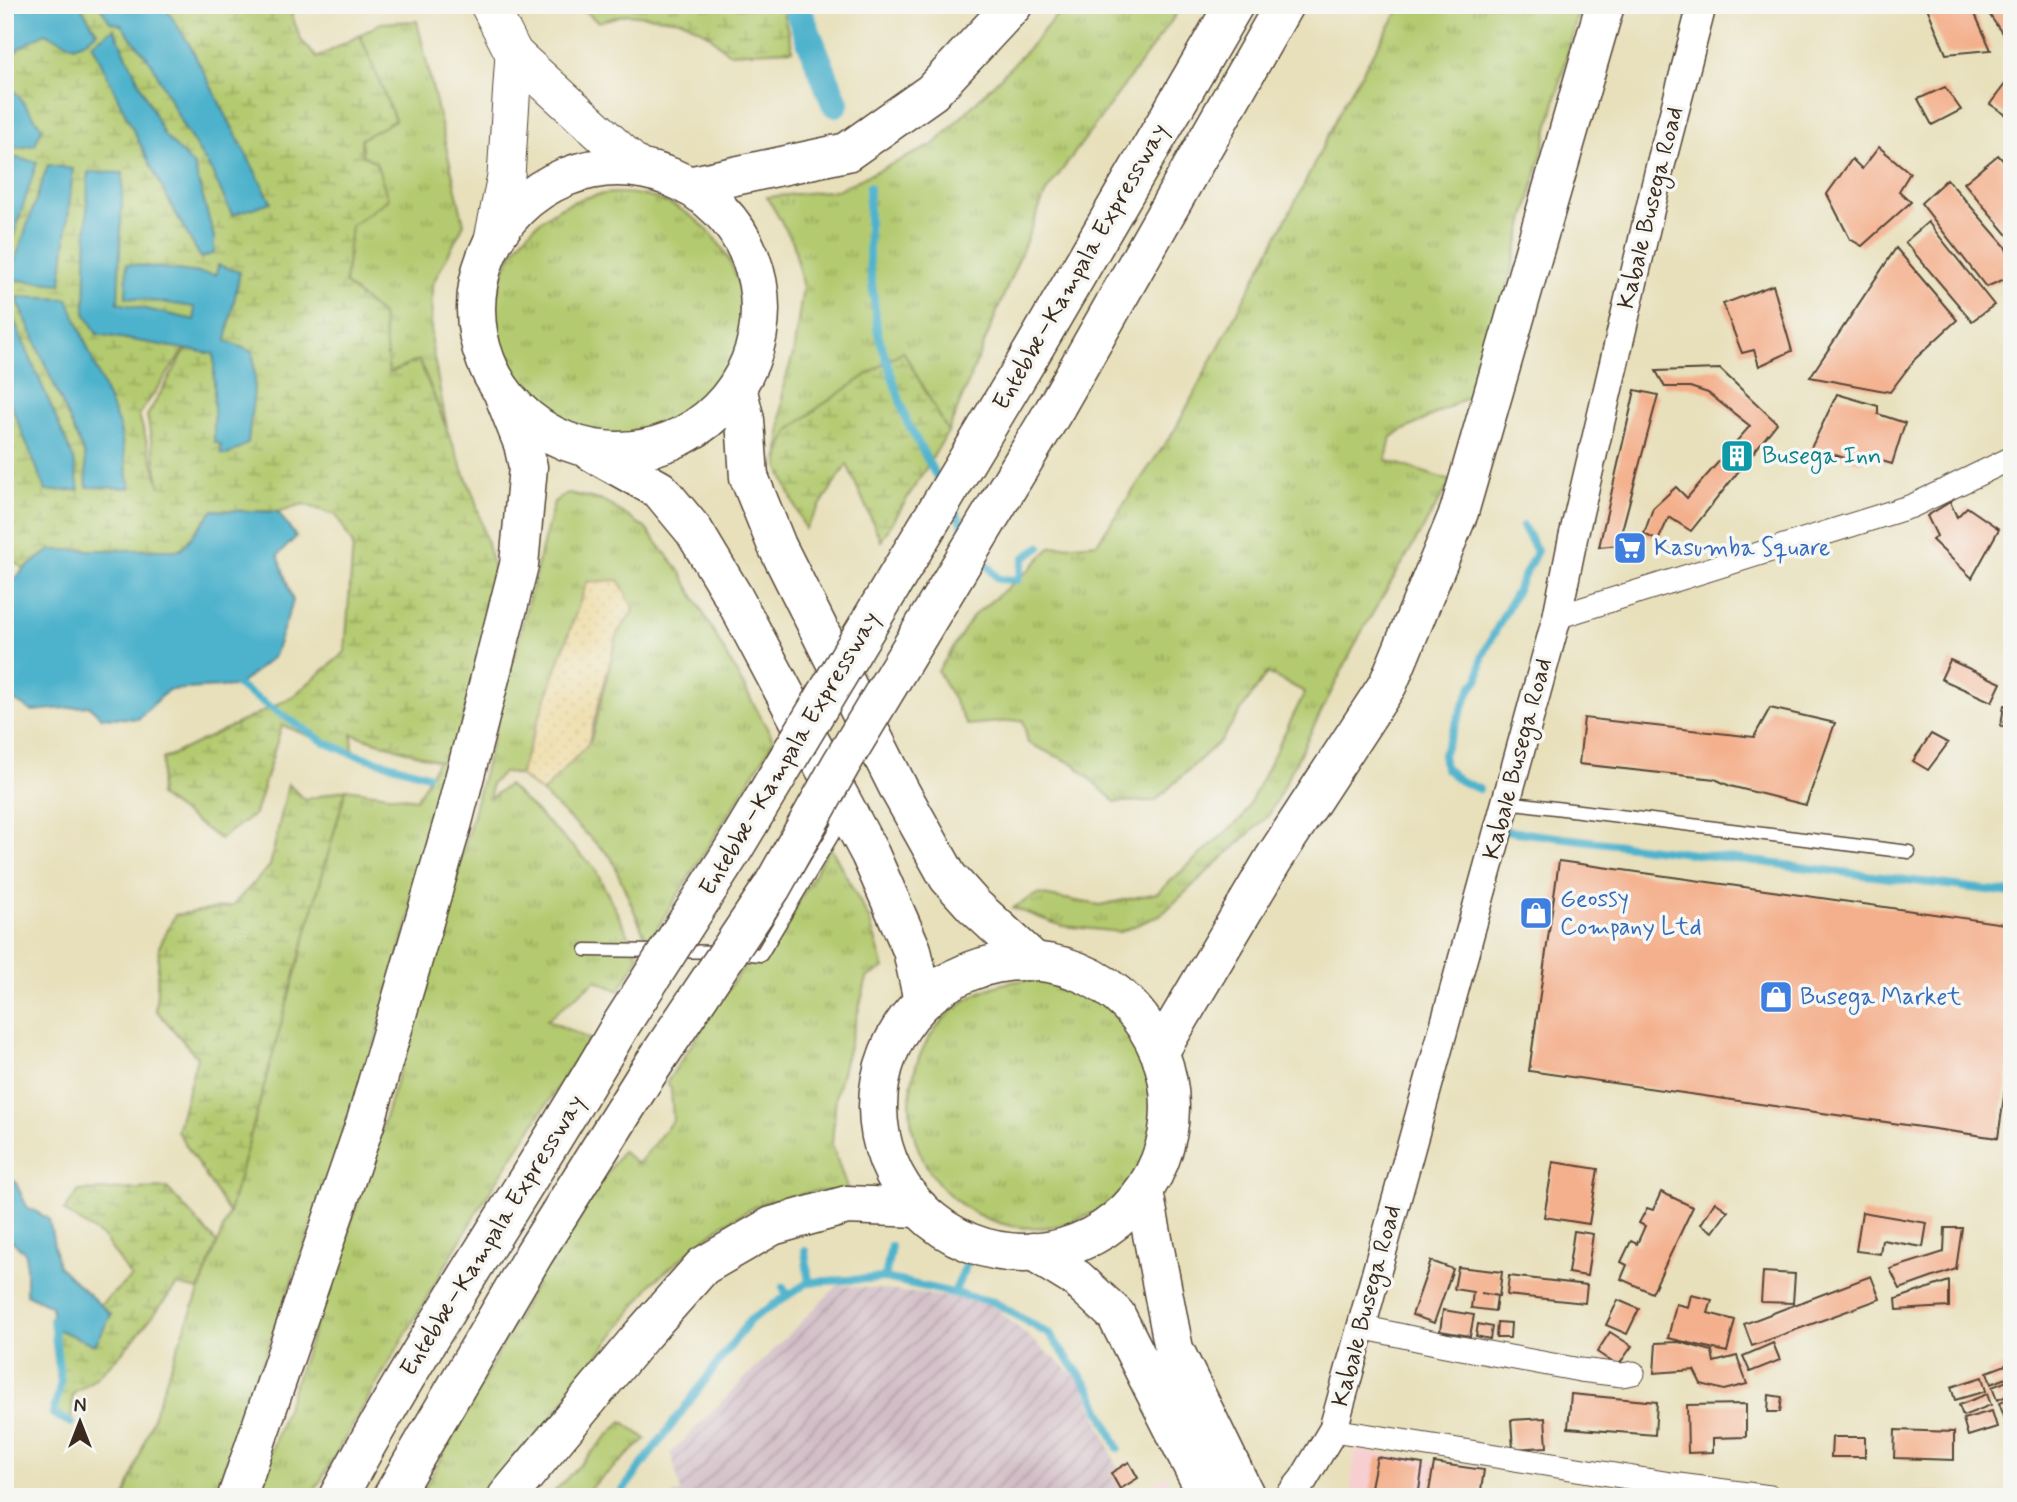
<svg xmlns="http://www.w3.org/2000/svg" width="2017" height="1502" font-family="Mynerve,sans-serif">
<defs>
<pattern id="industrial-furrows" width="10" height="10" patternUnits="userSpaceOnUse" patternTransform="scale(1.75)"><rect width="10" height="10" fill="#d2bdc6"/><path d="M-1 1l2-2M0 10L10 0M9 11l2-2" fill="none" stroke="#ac9aa0"/></pattern>
<pattern id="grass-tufts" width="24" height="20" patternUnits="userSpaceOnUse" patternTransform="scale(1.75)"><rect width="24" height="20" fill="#b4ca6f"/><path d="M3 7l-1-3M5 7V3M7 7l1-3M15 17l-1-3M17 17v-4M19 17l1-3" fill="none" stroke="#94a45b"/></pattern>
<pattern id="wetland-marsh" width="20" height="14" patternUnits="userSpaceOnUse" patternTransform="scale(1.75)"><rect width="20" height="14" fill="#b4ca6f"/><path d="M1 5h8M5 5V1M11 12h8M15 12V8" fill="none" stroke="#94a45b"/></pattern>
<pattern id="sand-dots" width="8" height="8" patternUnits="userSpaceOnUse" patternTransform="scale(1.75)"><rect width="8" height="8" fill="#eeda9e"/><path d="M2 2h.1M6 6h.1" fill="none" stroke="#cdbb88" stroke-width="1.8" stroke-linecap="round"/></pattern>
</defs>
<rect width="100%" height="100%" fill="#f6f6f2"/>
<filter id="ink" filterUnits="userSpaceOnUse"><feTurbulence type="fractalNoise" baseFrequency=".0143" numOctaves="2"/><feDisplacementMap in="SourceGraphic" scale="14" xChannelSelector="R" yChannelSelector="G"/><feConvolveMatrix kernelMatrix="1 2 1 2 8 2 1 2 1" color-interpolation-filters="sRGB"/></filter>
<filter id="wash" filterUnits="userSpaceOnUse"><feTurbulence type="fractalNoise" baseFrequency=".00686" numOctaves="4" result="noise"/><feDisplacementMap in="SourceGraphic" scale="28" xChannelSelector="R" yChannelSelector="G"/><feGaussianBlur stdDeviation="1.57" result="paint"/><feColorMatrix in="noise" values="0 0 0 0 0 0 0 0 0 0 0 0 0 0 0 0 0 1.4 0 .05"/><feComposite in="paint" operator="in"/></filter>
<g filter="url(#wash)">
<rect width="100%" height="100%" fill="#e8e0bb"/>
<g fill="#f7cfd1">
<polygon points="1355,1450 1484,1470 1480,1497 1350,1497"/>
<polygon points="1166,1476 1176,1497 1126,1497 1129,1496"/>
</g>
<polygon fill="url(#industrial-furrows)" points="838,1285 987,1301 1083,1383 1129,1496 671,1497 681,1492 671,1453"/>
<g fill="url(#grass-tufts)" stroke="#787a46" stroke-width="2">
<polygon points="1065,5 1183,5 1046,192 948,432 903,352 819,407 790,430 782,445 778,466 783,388 793,355 803,288 793,242 767,197 837,190 935,144 1027,50"/>
<polygon points="1402,5 1580,5 1478,400 1472,395 1391,437 1386,460 1451,481 1361,633 1269,815 1161,915 1120,932 1062,926 1013,908 1037,894 1100,905 1157,893 1243,817 1305,692 1267,673 1221,740 1155,801 1115,802 1074,764 1028,743 1023,720 967,725 938,671 974,615 1028,571 1051,547 1097,543 1176,428 1303,187 1345,101"/>
<polygon points="417,21 464,224 432,285 431,342 447,428 420,361 389,373 382,315 345,284 351,226 362,155 361,139 395,120 360,35 381,23"/>
<circle cx="619" cy="317" r="124"/>
<polygon points="568,493 604,501 645,528 680,571 774,741 648,943 611,857 542,793 591,740 618,632 634,611 587,582 519,775 504,772 491,784 490,798 508,785 594,867 639,956 619,991 596,980 547,1020 589,1039 476,1213 311,1497 255,1497 367,1177 445,922 554,502"/>
<polygon points="438,761 453,761 366,1075 214,1497 125,1497 177,1349 229,1213 346,789 417,799"/>
<polygon points="830,846 869,919 884,968 867,978 836,1095 832,1144 848,1191 812,1192 760,1204 722,1225 653,1282 492,1497 420,1497 545,1266 622,1151 638,1164 673,1120 671,1088 667,1082 747,961 766,959"/>
<circle cx="1034" cy="1104" r="124"/>
<polygon points="622,1421 646,1439 580,1497 549,1497"/>
</g>
<g fill="url(#wetland-marsh)" stroke="#787a46" stroke-width="2" fill-rule="evenodd">
<path d="M5 5H288L301 40 317 58 360 35 395 120 361 139 362 155 376 162 388 199 351 226 345 284 382 315 389 373 419 360 475 499 497 581 453 761H438L352 734 353 754 282 725 255 814 220 839 159 796 163 759 291 698 345 652 353 545 336 515 303 504 278 512 213 510 181 550H51L24 569 5 555ZM194 336 147 416 160 487 139 415Z"/>
<polygon points="577,5 781,5 793,50 728,53 708,34 682,20 627,14 598,22"/>
<polygon points="903,351 948,432 881,541 847,464 805,529 778,466 782,445 790,430 819,407"/>
<polygon points="288,784 305,800 346,789 229,1213 177,1131 197,1057 156,1010 159,947 175,915 232,906 270,866"/>
<path d="M167 1188 217 1243 199 1290 177 1285C147 1322 114 1370 73 1394L71 1423 53 1414 61 1383 54 1328 95 1344 111 1315 100 1305 131 1277 104 1238 64 1211 79 1191Z"/>
</g>
<polygon fill="url(#sand-dots)" stroke="#94825e" stroke-width="2" points="619,580 634,610 618,632 588,744 542,793 519,775 587,582"/>
<g fill="#4db2cc" stroke="#446e75" stroke-width="2">
<polygon points="5,5 80,5 97,32 86,41 74,46 45,33 18,49 5,67"/>
<polygon points="99,5 164,5 189,44 271,202 232,215 212,172 183,126 152,64 121,25 110,22"/>
<path d="M114 29 164 135 194 166 214 237V253L201 258C160 189 126 116 92 43Z"/>
<polygon points="5,78 42,128 35,145 17,148 5,137"/>
<polygon points="5,156 37,162 7,257 15,261 48,165 73,169 61,284 5,279"/>
<polygon points="88,172 123,173 118,303 195,320 194,307 126,297 127,264 216,275 218,265 240,272 226,341 253,352 255,380 248,443 228,455 221,454 221,444 214,442 214,354 97,334 85,313"/>
<polygon points="16,297 68,299 120,428 130,488 87,487 85,456"/>
<polygon points="5,299 74,460 79,490 46,491 5,390"/>
<polygon points="213,510 278,512 296,537 278,555 293,601 274,656 238,686 168,690 138,719 101,717 89,706 32,711 5,695 5,589 24,569 51,550 181,550"/>
<polygon points="5,1178 15,1181 27,1207 49,1219 58,1266 111,1315 95,1345 54,1328 51,1306 26,1294 26,1254 5,1234"/>
</g>
<g fill="none" stroke-linecap="round" stroke-linejoin="round">
<g stroke="#4db2cc" stroke-width="8">
<polyline points="869,187 869,258 878,334 907,422 940,483"/>
<polyline points="953,507 967,532"/>
<polyline points="980,556 998,579 1018,580 1024,558 1040,547"/>
<polyline points="238,686 324,742 353,754 427,775"/>
<polyline points="1479,789 1459,780 1445,768 1443,754 1471,688 1479,678 1482,657 1537,551 1523,526"/>
<polyline points="1508,831 2012,893"/>
<polyline points="805,1251 809,1282"/>
<polyline points="885,1278 891,1246"/>
<polyline points="954,1293 966,1265"/>
<polyline points="787,1296 809,1282 885,1278 994,1302 1050,1335 1091,1390 1118,1448"/>
<polyline points="53,1320 61,1383 53,1414 71,1423"/>
<polyline points="618,1497 750,1320 787,1296 783,1287"/>
</g>
<polyline stroke="#4db2cc" stroke-width="28" points="796,5 835,103"/>
</g>
<g id="blocks">
<g fill="#f4b08d">
<polygon points="1926,5 1971,5 1991,50 1946,54"/>
<polygon points="1983,5 2009,5 2012,10 2012,37 2006,39"/>
<polygon points="2012,75 2012,119 1990,104"/>
<polygon points="1945,87 1961,110 1932,125 1918,99"/>
<polygon points="1879,147 1910,173 1899,191 1911,202 1862,246 1850,239 1827,194 1852,159 1862,169"/>
<polygon points="1998,155 2012,170 2012,240 1964,183"/>
<polygon points="1947,179 2005,246 2012,263 2012,276 1986,287 1921,203"/>
<polygon points="1928,222 1994,305 1972,321 1905,242"/>
<polygon points="1896,248 1957,320 1915,359 1890,392 1810,377"/>
<polygon points="1773,285 1792,351 1759,366 1754,350 1742,353 1723,304"/>
<polygon points="1720,369 1777,423 1691,531 1669,517 1658,541 1644,534 1653,508 1676,487 1687,498 1750,426 1708,393 1690,387 1665,387 1656,371"/>
<polygon points="1635,390 1658,395 1618,545 1599,547"/>
<polygon points="1837,394 1878,406 1878,414 1905,423 1892,464 1865,456 1862,463 1811,448"/>
<polygon points="1950,502 1957,517 1967,507 1999,529 1972,578 1932,540 1937,536 1927,516"/>
<polygon points="1950,660 2001,683 1992,702 1941,679"/>
<polygon points="2004,705 2012,706 2012,728 2001,726"/>
<polygon points="1770,708 1835,723 1806,805 1730,786 1715,779 1579,764 1584,718 1754,737"/>
<polygon points="1931,734 1948,743 1928,770 1913,761"/>
<polygon points="1559,861 2012,925 2012,1069 2008,1069 1998,1138 1529,1071"/>
<polygon points="1553,1162 1598,1169 1589,1224 1544,1217"/>
<polygon points="1661,1192 1693,1207 1652,1293 1621,1279 1627,1265 1621,1262 1631,1241 1637,1244 1645,1226 1639,1223 1647,1208 1653,1210"/>
<polygon points="1715,1202 1728,1211 1713,1232 1701,1224"/>
<polygon points="1862,1212 1927,1223 1923,1247 1882,1240 1880,1254 1856,1251"/>
<polygon points="1945,1228 1962,1228 1956,1269 1900,1289 1890,1269 1944,1252"/>
<polygon points="1574,1231 1593,1234 1587,1276 1568,1273"/>
<polygon points="1431,1261 1453,1269 1434,1323 1412,1315"/>
<polygon points="1458,1267 1502,1272 1499,1296 1481,1293 1497,1296 1495,1311 1471,1308 1473,1292 1454,1289"/>
<polygon points="1763,1272 1795,1274 1793,1303 1761,1302"/>
<polygon points="1509,1276 1587,1285 1585,1303 1507,1295"/>
<polygon points="1871,1276 1880,1299 1752,1346 1744,1324"/>
<polygon points="1949,1281 1949,1307 1897,1310 1896,1299"/>
<polygon points="1691,1295 1712,1300 1708,1313 1735,1320 1727,1352 1668,1338 1676,1304 1688,1307"/>
<polygon points="1618,1300 1639,1309 1627,1334 1606,1325"/>
<polygon points="1443,1310 1474,1315 1470,1336 1440,1331"/>
<polygon points="1497,1322 1511,1323 1510,1338 1496,1338"/>
<polygon points="1478,1324 1492,1327 1490,1339 1476,1336"/>
<polygon points="1610,1332 1632,1346 1618,1366 1597,1352"/>
<polygon points="1679,1342 1712,1351 1714,1362 1737,1356 1747,1384 1724,1390 1701,1384 1694,1370 1654,1373 1656,1343"/>
<polygon points="1773,1343 1780,1360 1750,1372 1743,1356"/>
<polygon points="2011,1363 2012,1376 1991,1384 1987,1372"/>
<polygon points="1982,1377 1986,1391 1955,1400 1951,1387"/>
<polygon points="2012,1379 2012,1394 1997,1400 1992,1387"/>
<polygon points="1571,1394 1657,1402 1655,1435 1568,1428"/>
<polygon points="1987,1394 1991,1405 1963,1416 1959,1405"/>
<polygon points="1769,1395 1782,1397 1780,1412 1768,1412"/>
<polygon points="2012,1398 2012,1417 2005,1419 1999,1403"/>
<polygon points="1746,1404 1746,1437 1713,1438 1713,1452 1688,1453 1687,1405"/>
<polygon points="1992,1411 1997,1427 1968,1436 1963,1419"/>
<polygon points="1545,1418 1547,1447 1513,1449 1511,1420"/>
<polygon points="1895,1430 1954,1432 1954,1460 1894,1458"/>
<polygon points="1832,1437 1865,1437 1865,1457 1831,1457"/>
<polygon points="1377,1457 1423,1464 1418,1497 1369,1497"/>
<polygon points="1129,1462 1138,1478 1120,1489 1111,1473"/>
<polygon points="1434,1463 1484,1470 1480,1497 1428,1497"/>
<rect x="1909" y="1492" width="36" height="5"/>
</g>
</g>
</g>
<g filter="url(#ink)">
<use href="#blocks" fill-opacity="0" stroke="#554536" stroke-width="2"/>
<g fill="none" stroke-linecap="round" stroke-linejoin="round">
<defs>
<g id="service">
<polyline points="1507,802 1909,852"/>
<polyline points="586,950 730,952 761,955 843,818"/>
</g>
<g id="minor">
<polyline points="1557,617 1912,506 2012,458"/>
<polyline points="1361,1327 1445,1345 1580,1370 1622,1375 1633,1373"/>
<polyline points="1333,1430 1671,1484 1770,1497"/>
</g>
<polyline id="tertiary" points="1289,1497 1303,1480 1333,1430 1557,617 1573,538 1660,167 1702,5"/>
<g id="primary">
<polyline points="489,5 514,54 640,169"/>
<polyline points="493,239 506,176 514,54"/>
</g>
<g id="trunk">
<circle cx="618" cy="309" r="142"/>
<polyline points="737,387 745,420 749,477 777,546 900,791 948,877 974,906 1034,961"/>
<polyline points="592,452 660,490 694,531 733,596 870,854 912,950 923,1001"/>
<circle cx="1024" cy="1107" r="146"/>
<polyline points="1144,1192 1174,1349 1246,1497"/>
<polyline points="1033,1252 1077,1279 1116,1315 1208,1497"/>
</g>
<g id="motorway">
<polyline points="688,186 847,152 932,92 1013,5"/>
<polyline points="1029,357 1234,5"/>
<polyline points="1056,407 1284,5"/>
<polyline points="1160,1051 1273,860 1388,684 1459,512 1605,5"/>
<polyline points="237,1497 366,1121 453,822 519,565 528,467 523,444 504,396"/>
<path d="M338 1497C424 1336 528 1186 619 1028"/>
<polyline points="392,1497 534,1254 645,1077"/>
<polyline points="507,1497 641,1336 703,1266 772,1226 847,1205 919,1208"/>
</g>
</defs>
<use href="#service" stroke="#554536" stroke-width="15"/>
<use href="#minor" stroke="#554536" stroke-width="25"/>
<use href="#tertiary" stroke="#554536" stroke-width="31"/>
<use href="#primary" stroke="#554536" stroke-width="39"/>
<use href="#trunk" stroke="#554536" stroke-width="41"/>
<use href="#motorway" stroke="#554536" stroke-width="41"/>
<use href="#service" stroke="#fff" stroke-width="12"/>
<use href="#minor" stroke="#fff" stroke-width="23"/>
<use href="#tertiary" stroke="#fff" stroke-width="28"/>
<use href="#primary" stroke="#fff" stroke-width="37"/>
<use href="#trunk" stroke="#fff" stroke-width="38"/>
<use href="#motorway" stroke="#fff" stroke-width="38"/>
<defs>
<g id="motorway-bridge">
<polyline points="619,1028 733,850 1029,357"/>
<polyline points="645,1077 772,887 841,764 1056,407"/>
</g>
</defs>
<use href="#motorway-bridge" stroke="#554536" stroke-width="41" stroke-linecap="butt"/>
<use href="#motorway-bridge" stroke="#fff" stroke-width="38"/>
</g>
</g>
<defs>
<symbol id="building-square" viewBox="-11 -11 22 22"><rect x="-9" y="-9" width="18" height="18" rx="4" fill="#0f9aa8" stroke="#f6f6f2"/><path d="M-4-6H4V6H1V3H-1V6H-4ZM-2.5-4.3h1.7v1.8h-1.7ZM.8-4.3h1.7v1.8H.8ZM-2.5-1h1.7V.8h-1.7ZM.8-1h1.7V.8H.8Z" fill="#fff"/></symbol>
<symbol id="supermarket-square" viewBox="-11 -11 22 22"><rect x="-9" y="-9" width="18" height="18" rx="4" fill="#3f7fe0" stroke="#f6f6f2"/><path d="M-6-5.5h2.5l.6 2H6L4.5 2H-2.5L-4.4-4H-6ZM-1.5 3.2a1.3 1.3 0 1 0 .1 0ZM3 3.2a1.3 1.3 0 1 0 .1 0Z" fill="#fff"/></symbol>
<symbol id="shop-square" viewBox="-11 -11 22 22"><rect x="-9" y="-9" width="18" height="18" rx="4" fill="#3f7fe0" stroke="#f6f6f2"/><path d="M-5-2.5h2.3a2.7 3.5 0 0 1 5.4 0H5L5.5 6h-11ZM-1.5-2.5h3a1.5 2.3 0 0 0-3 0Z" fill="#fff"/></symbol>
</defs>
<g fill-rule="evenodd">
<use href="#building-square" x="1718" y="437" width="38" height="38"/>
<use href="#supermarket-square" x="1611" y="529" width="38" height="38"/>
<use href="#shop-square" x="1517" y="894" width="38" height="38"/>
<use href="#shop-square" x="1757" y="978" width="38" height="38"/>
</g>
<g text-anchor="middle" dominant-baseline="central" stroke-width="7" stroke-linejoin="round" paint-order="stroke">
<g font-size="24" fill="#3b2a1e" stroke="#f6f6f2">
<text transform="translate(1651 208) rotate(-76)">Kabale Busega Road</text>
<text transform="translate(1081 267) rotate(-60)">Entebbe–Kampala Expressway</text>
<text transform="translate(790 754) rotate(-59)">Entebbe–Kampala Expressway</text>
<text transform="translate(1518 759) rotate(-75)">Kabale Busega Road</text>
<text transform="translate(493 1236) rotate(-58)">Entebbe–Kampala Expressway</text>
<text transform="translate(1367 1306) rotate(-75)">Kabale Busega Road</text>
</g>
<g font-size="24" fill="#0d838f" stroke="#f6f6f2" text-anchor="start">
<text x="1762" y="456">Busega Inn</text>
</g>
<g font-size="24" fill="#366cbe" stroke="#f6f6f2" text-anchor="start">
<text x="1654" y="548">Kasumba Square</text>
<text x="1560" y="899">Geossy<tspan x="1560" dy="28">Company Ltd</tspan></text>
<text x="1800" y="997">Busega Market</text>
</g>
</g>
<rect width="2017" height="1502" fill="none" stroke="#f6f6f2" stroke-width="28"/>
<g transform="translate(80 1422)" stroke="#f6f6f2" stroke-width="5" paint-order="stroke">
<path d="M0-5L12 26L0 18L-12 26Z" fill="#3b2a1e"/>
<text y="-10" font-size="19" font-weight="bold" text-anchor="middle" fill="#3b2a1e">N</text>
</g>
</svg>
